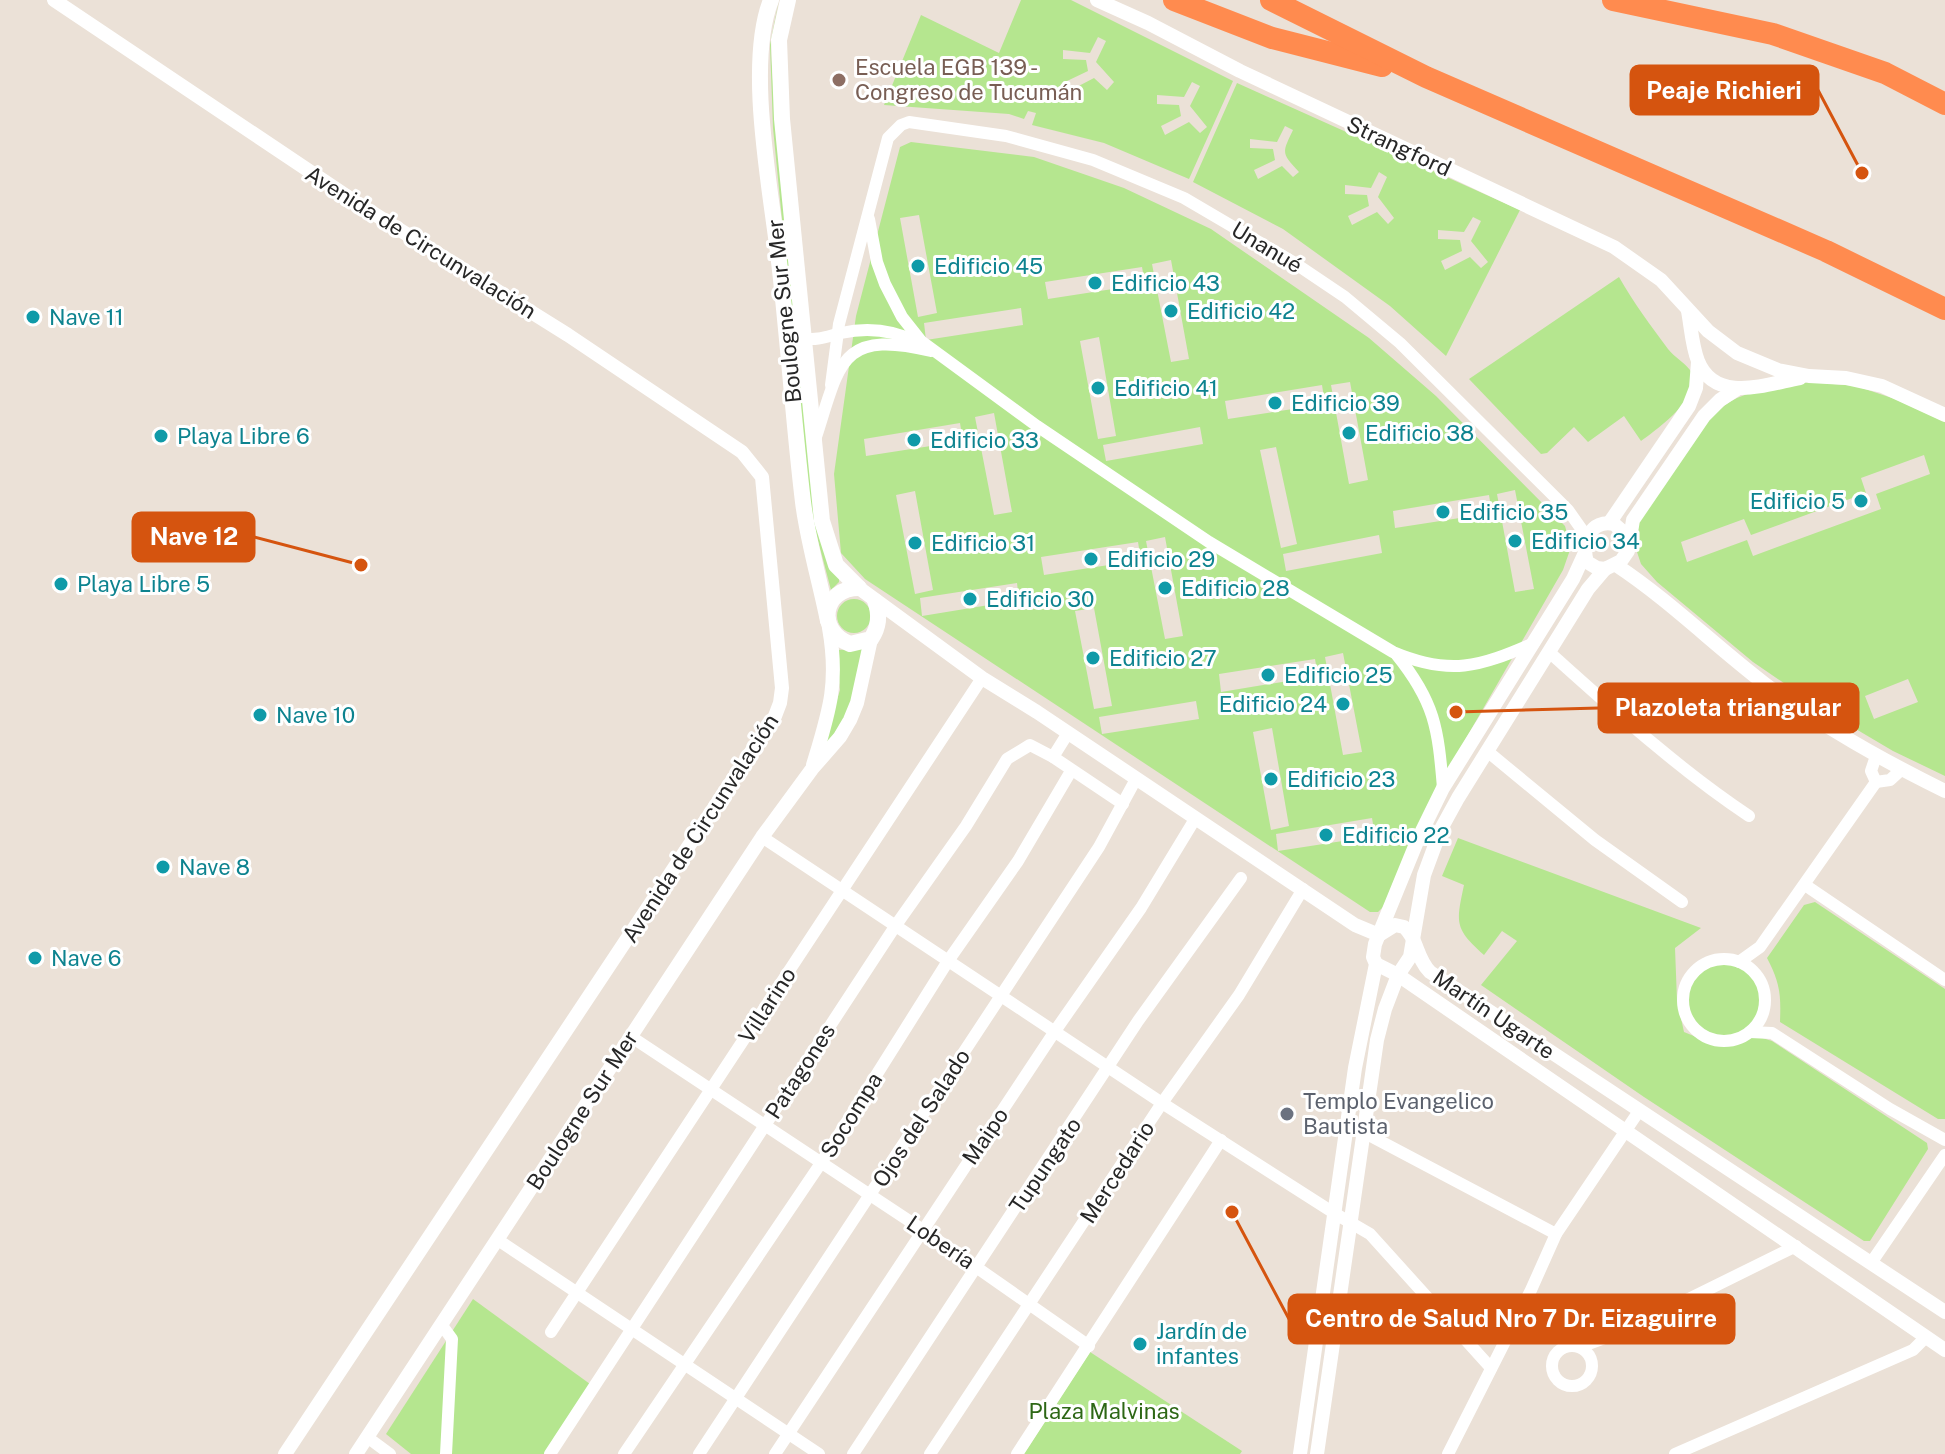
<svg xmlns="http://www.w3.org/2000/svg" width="1945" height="1454" font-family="'Public Sans',sans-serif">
<rect width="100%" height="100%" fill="#ebe1d7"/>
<g fill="#b5e68f" fill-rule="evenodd">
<polygon points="779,0 771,45 772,71 796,314 839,579 839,582 831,590 811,514 773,128 770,45"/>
<path d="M1021 0H1071L1233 81 1189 179 1104 143 1032 125 1036 113 1028 111 1024 119 1009 114 884 105 921 15 999 53ZM1098 37 1106 41 1096 62 1114 82 1107 90 1094 78 1071 90 1067 81 1088 71 1086 60 1063 59V50L1090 53ZM1192 82 1200 86 1190 106 1207 127 1200 133 1189 122 1165 135 1161 126 1181 116 1179 105 1157 104V95L1184 97Z"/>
<path d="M1237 83 1520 210 1446 356 1390 306 1283 229 1193 182ZM1285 126 1293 130C1282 153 1281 153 1299 172L1293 177 1282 166 1258 179 1254 170 1275 160 1273 149 1250 148V139L1277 142ZM1379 172 1387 177 1378 197 1394 218 1388 224 1377 212 1352 225 1348 216 1369 206 1367 195 1345 194V185L1371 188ZM1473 217 1481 221 1471 241 1488 262 1481 268 1470 257 1445 270 1441 261 1462 251 1460 240 1438 239V230L1464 232Z"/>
<path d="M911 142 1034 157 1124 188 1211 229 1369 338 1436 396 1565 526 1571 547 1563 570 1427 806 1384 906 1378 912H1370L865 579 841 553 834 474 856 316 900 147ZM919 215 937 313 918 317 900 218ZM1171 260 1189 359 1171 362 1152 264ZM1142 267 1145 284 1048 299 1045 282ZM1021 308 1023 325 926 340 924 323ZM1099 337 1116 436 1098 439 1080 341ZM1350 382 1368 480 1349 484 1331 385ZM1322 385 1325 404 1228 419 1225 401ZM994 413 1012 512 994 515 975 417ZM960 423 963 441 866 456 864 439ZM1200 427 1203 444 1106 461 1103 445ZM1276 447 1297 544 1281 548 1260 450ZM1515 490 1534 589 1515 592 1497 494ZM915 491 933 590 915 594 896 495ZM1489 495 1492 513 1395 528 1393 511ZM1379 535 1382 553 1286 571 1283 554ZM1165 537 1183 636 1165 639 1146 541ZM1138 542 1141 560 1044 575 1041 557ZM1017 583 1019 600 922 616 920 598ZM1094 608 1112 706 1094 709 1075 611ZM1343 653 1362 752 1343 755 1325 657ZM1315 659 1318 676 1221 692 1219 674ZM1196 701 1199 719 1102 734 1099 717ZM1272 728 1289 826 1271 830 1253 732ZM1372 818 1375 836 1278 851 1276 834Z"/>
<path d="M1619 277C1633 302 1651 326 1668 349 1674 357 1684 362 1690 370 1707 394 1656 430 1641 441L1624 416 1588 442 1574 427 1547 453 1541 454 1469 379Z"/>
<path d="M1810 382 1856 386 1895 399 1945 422V776L1893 751 1822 709 1753 662 1657 582 1641 564 1635 546 1636 525C1660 490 1699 415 1737 398 1760 388 1785 386 1810 382ZM1924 455 1930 474 1876 494 1881 509 1753 556 1747 540 1687 562 1681 542 1744 519 1751 535 1866 493 1861 478ZM1908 679 1918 702 1874 719 1865 696Z"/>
<circle cx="854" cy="616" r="17"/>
<polygon points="864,649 852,705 819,758 840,690 837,650"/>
<path d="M1458 838 1701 928 1675 948 1677 1000 1684 1032 1716 1045H1728L1753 1035 1772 1041 1927 1143 1928 1149 1870 1241H1864L1644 1097 1481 985 1517 941 1502 931 1484 955C1454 928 1456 923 1464 885L1442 876Z"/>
<path d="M1815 902 1945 989V1119H1938L1780 1022C1781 994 1780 983 1767 958L1804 905Z"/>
<circle cx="1723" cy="999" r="38"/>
<polygon points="473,1299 590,1384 544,1454 411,1454 386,1434"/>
<polygon points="1090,1352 1242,1451 1240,1454 1024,1454"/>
</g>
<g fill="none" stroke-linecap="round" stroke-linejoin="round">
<g stroke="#fff" stroke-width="12">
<path d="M869 219 877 262 885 284 902 317 921 341 1037 426 1209 542 1393 652C1450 676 1479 667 1534 643"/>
<path d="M803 338C817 341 828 336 841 333 868 327 893 330 917 342"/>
<polyline points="831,385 839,324 888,138 901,125 909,122 1006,136 1093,160 1184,198 1293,262 1345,297 1400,343 1568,510 1587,537"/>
<path d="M816 437C840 363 840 329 931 351"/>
<path d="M1549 652C1614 710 1677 768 1749 816"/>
<path d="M1396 654C1435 702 1438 728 1443 788"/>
<polyline points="1487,751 1595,840 1682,902"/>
<polyline points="1053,757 1123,804"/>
<polyline points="1876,782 1890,780 1902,769"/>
<polyline points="1876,782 1871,771 1876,756"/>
<polyline points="762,837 1162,1103 1334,1213 1370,1234 1491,1368"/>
<polyline points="1805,885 1945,980"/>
<circle cx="1724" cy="1000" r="41"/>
<polyline points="1739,962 1760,947 1876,782"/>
<polyline points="1750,1032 1772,1033 1890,1109 1945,1140"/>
<polyline points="630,1036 923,1230 1089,1346"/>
<polyline points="1363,1132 1556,1234"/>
<polyline points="498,1240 819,1454"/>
<polyline points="1871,1263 1945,1155"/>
<polyline points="441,1324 452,1339 446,1454"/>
<polyline points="551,1332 982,678"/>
<circle cx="1572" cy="1366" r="20"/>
<polyline points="1580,1347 1626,1330 1796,1246"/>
<polyline points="367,1437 390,1454"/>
<polyline points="550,1454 896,925 966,826 1007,759 1030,745 1053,757 1068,733"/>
<polyline points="624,1454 821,1163 948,961 1018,861 1071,771"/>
<polyline points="699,1454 1099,847 1136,779"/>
<polyline points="775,1454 1055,1031 1141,908 1195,819"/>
<polyline points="853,1454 1138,1021 1241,878"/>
<polyline points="930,1454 1162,1103 1239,995 1303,889"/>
<polyline points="1017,1454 1221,1140"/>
<polyline points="1448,1454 1531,1290 1556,1234 1639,1111"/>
<polyline points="1675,1454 1913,1350 1926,1337"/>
</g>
<g stroke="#fff" stroke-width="14">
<polyline points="54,0 360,205 568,335 742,452 762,477 782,688 780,703 775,716 285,1454"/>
<polyline points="1097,0 1148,23 1240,71 1614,247 1661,280 1708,331 1737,353 1778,370 1809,376 1846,378 1882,386 1945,415"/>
<path d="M1688 311C1691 327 1692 346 1698 361 1715 404 1767 384 1800 378"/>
<polyline points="1610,522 1689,406 1696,388 1698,362"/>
<path d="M1629 537 1614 524C1591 519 1581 542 1587 562L1597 568 1605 569 1621 561 1628 551 1633 520 1704 416 1720 400 1737 389"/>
<path d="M1616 565C1669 600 1714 645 1765 684 1821 726 1882 760 1945 791"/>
<polyline points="859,588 982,678 1037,712 1355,925 1379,935"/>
<path d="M813 765C829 712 839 684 829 628"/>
<path d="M1379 935 1395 925 1404 927C1418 939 1416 958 1430 972L1945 1312"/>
<polyline points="1376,964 1398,975 1945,1350"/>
<polyline points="356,1454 762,837 812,769 840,737 850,720 857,703 871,639"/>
<polyline points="1300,1454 1355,1068 1376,964 1373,957 1375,944 1418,839 1443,788 1573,579 1584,555"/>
<polyline points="1317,1454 1377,1040 1385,1009 1398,975 1410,957 1424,875 1441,829 1458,798 1588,589 1605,569"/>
</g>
<g stroke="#fff" stroke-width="16">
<path d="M771 0C746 63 770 185 778 253 788 336 793 419 803 502 808 542 820 581 828 621"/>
<polyline points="788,0 779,40 782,119 822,521 836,565 859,588"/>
<path d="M859 588C822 588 816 631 850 644L871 639C879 627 880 614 875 601"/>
</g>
<g stroke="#ff8b4f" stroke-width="22">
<polyline points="1174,0 1272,38 1382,66"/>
<polyline points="1271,0 1426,77 1826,251 1945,309"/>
<polyline points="1613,0 1773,34 1885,73 1945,104"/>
</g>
</g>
<circle fill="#8d6e63" stroke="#fff" stroke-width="3" cx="839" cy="80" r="8"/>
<g fill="#0f9aa8" stroke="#fff" stroke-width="3">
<circle cx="918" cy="266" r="8"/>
<circle cx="1095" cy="283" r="8"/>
<circle cx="1171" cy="311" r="8"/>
<circle cx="33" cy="317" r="8"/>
<circle cx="1098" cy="388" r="8"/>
<circle cx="1275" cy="403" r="8"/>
<circle cx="1349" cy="433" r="8"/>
<circle cx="161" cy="436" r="8"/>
<circle cx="914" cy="440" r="8"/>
<circle cx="1861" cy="501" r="8"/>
<circle cx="1443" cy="512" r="8"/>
<circle cx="1515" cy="541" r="8"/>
<circle cx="915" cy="543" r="8"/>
<circle cx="1091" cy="559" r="8"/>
<circle cx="61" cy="584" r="8"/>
<circle cx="1165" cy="588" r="8"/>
<circle cx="970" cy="599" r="8"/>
<circle cx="1093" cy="658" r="8"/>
<circle cx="1268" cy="675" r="8"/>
<circle cx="1343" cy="704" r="8"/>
<circle cx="260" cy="715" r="8"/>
<circle cx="1271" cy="779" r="8"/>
<circle cx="1326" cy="835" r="8"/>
<circle cx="163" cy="867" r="8"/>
<circle cx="35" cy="958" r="8"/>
<circle cx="1140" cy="1344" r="8"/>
</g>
<circle fill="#6b7280" stroke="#fff" stroke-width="3" cx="1287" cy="1114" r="8"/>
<g text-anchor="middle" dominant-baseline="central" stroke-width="6" stroke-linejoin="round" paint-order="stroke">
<g font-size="22" fill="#785e54" stroke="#fff" text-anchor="start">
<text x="855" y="67">Escuela EGB 139 -<tspan x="855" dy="25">Congreso de Tucumán</tspan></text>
</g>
<g font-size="22" fill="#272727" stroke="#fff">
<text transform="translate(1399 146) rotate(25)">Strangford</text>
<text transform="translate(421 242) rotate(32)">Avenida de Circunvalación</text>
<text transform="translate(1267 247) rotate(31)">Unanué</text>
<text transform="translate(784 311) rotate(-96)">Boulogne Sur Mer</text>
<text transform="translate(700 828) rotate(-57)">Avenida de Circunvalación</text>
<text transform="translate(767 1005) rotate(-57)">Villarino</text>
<text transform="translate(1494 1014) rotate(34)">Martín Ugarte</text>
<text transform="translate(800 1071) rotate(-57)">Patagones</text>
<text transform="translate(582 1110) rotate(-57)">Boulogne Sur Mer</text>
<text transform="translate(851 1115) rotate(-58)">Socompa</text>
<text transform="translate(921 1118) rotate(-57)">Ojos del Salado</text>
<text transform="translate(985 1136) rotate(-56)">Maipo</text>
<text transform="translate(1045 1165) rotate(-56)">Tupungato</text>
<text transform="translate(1117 1172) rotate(-57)">Mercedario</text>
<text transform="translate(941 1242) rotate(34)">Lobería</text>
</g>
<g font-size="22" fill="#0d838f" stroke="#fff" text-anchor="start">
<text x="934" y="266">Edificio 45</text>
<text x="1111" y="283">Edificio 43</text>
<text x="1187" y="311">Edificio 42</text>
<text x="49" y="317">Nave 11</text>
<text x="1114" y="388">Edificio 41</text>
<text x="1291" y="403">Edificio 39</text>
<text x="1365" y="433">Edificio 38</text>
<text x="177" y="436">Playa Libre 6</text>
<text x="930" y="440">Edificio 33</text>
<text x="1845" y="501" text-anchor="end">Edificio 5</text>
<text x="1459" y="512">Edificio 35</text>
<text x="1531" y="541">Edificio 34</text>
<text x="931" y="543">Edificio 31</text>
<text x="1107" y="559">Edificio 29</text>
<text x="77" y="584">Playa Libre 5</text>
<text x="1181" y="588">Edificio 28</text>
<text x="986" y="599">Edificio 30</text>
<text x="1109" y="658">Edificio 27</text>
<text x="1284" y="675">Edificio 25</text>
<text x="1327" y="704" text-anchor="end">Edificio 24</text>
<text x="276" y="715">Nave 10</text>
<text x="1287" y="779">Edificio 23</text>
<text x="1342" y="835">Edificio 22</text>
<text x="179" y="867">Nave 8</text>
<text x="51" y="958">Nave 6</text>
<text x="1156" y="1331">Jardín de<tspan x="1156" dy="25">infantes</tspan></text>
</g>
<g font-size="22" fill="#5b616d" stroke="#fff" text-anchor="start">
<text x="1303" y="1101">Templo Evangelico<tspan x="1303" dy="25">Bautista</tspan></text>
</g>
<g font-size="22" fill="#2d6715" stroke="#fff">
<text x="1104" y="1411">Plaza Malvinas</text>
</g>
</g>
<path fill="none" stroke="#d5540f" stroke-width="3" d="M1862 173L1818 90M361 565L254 537M1456 712L1599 708M1232 1212L1289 1319"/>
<g fill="#d5540f" stroke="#fff" stroke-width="3">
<circle cx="1862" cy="173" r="8"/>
<circle cx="361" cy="565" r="8"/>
<circle cx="1456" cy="712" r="8"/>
<circle cx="1232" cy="1212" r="8"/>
</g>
<g fill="#d5540f" stroke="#d5540f" stroke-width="3">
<rect x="1631" y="66" width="187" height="48" rx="8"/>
<rect x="133" y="513" width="121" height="48" rx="8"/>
<rect x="1599" y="684" width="259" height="48" rx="8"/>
<rect x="1289" y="1295" width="445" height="48" rx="8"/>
</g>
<g font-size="24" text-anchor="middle" font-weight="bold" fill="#fff">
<text x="1724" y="99">Peaje Richieri</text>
<text x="194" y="545">Nave 12</text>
<text x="1728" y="716">Plazoleta triangular</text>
<text x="1511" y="1327">Centro de Salud Nro 7 Dr. Eizaguirre</text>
</g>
</svg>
